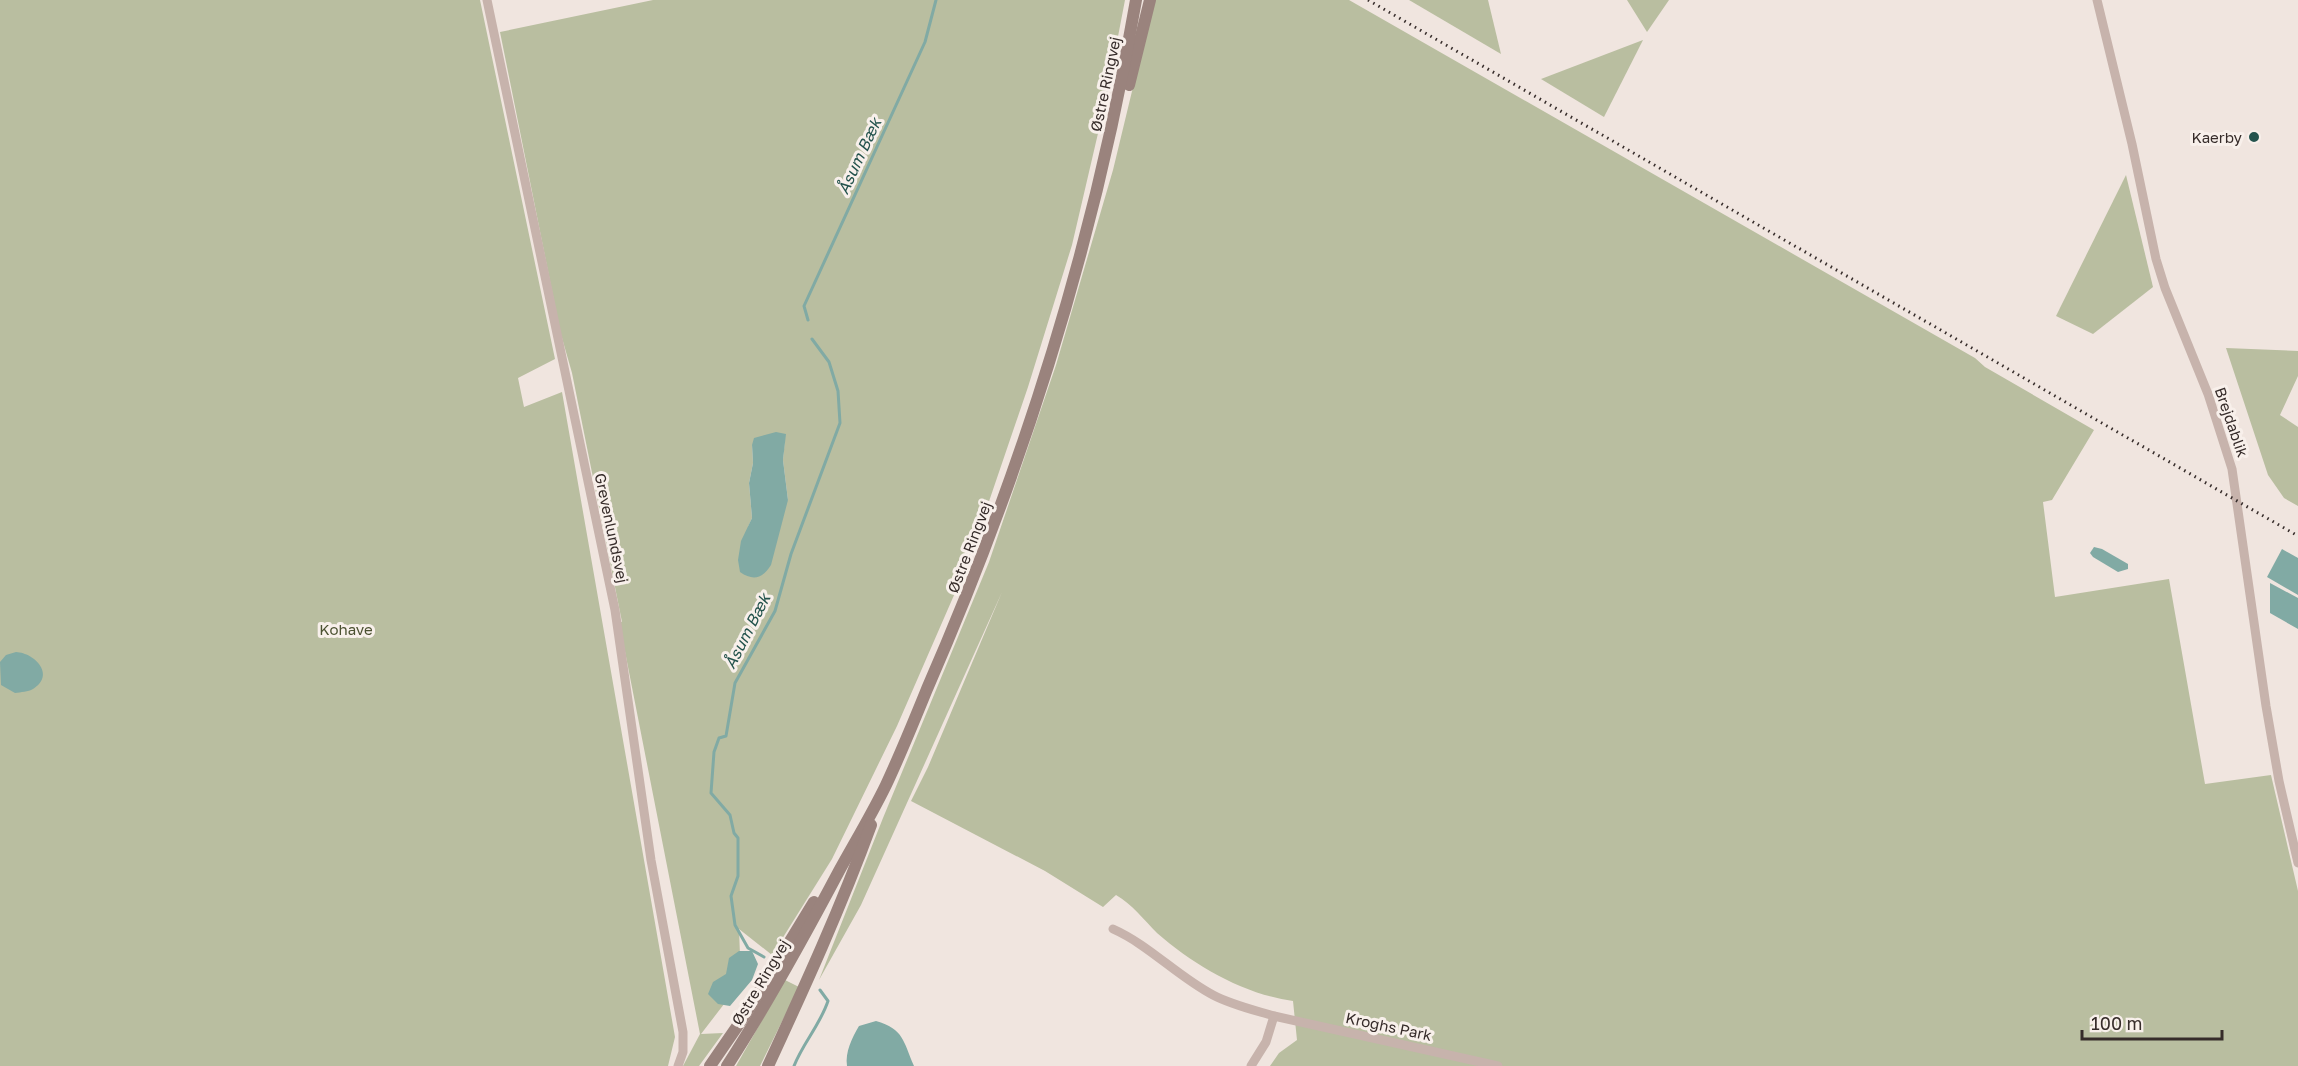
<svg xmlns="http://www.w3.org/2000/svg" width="2298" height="1066" font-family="'Golos Text',sans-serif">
<rect width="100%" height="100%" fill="#f0e5df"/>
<g fill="#b9bea0" fill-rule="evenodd">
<polygon points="0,0 480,0 555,359 518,378 524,407 562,392 675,1037 668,1066 0,1066"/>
<path d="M653 0H1125L1106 99 1072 245 1028 387 968 563 897 726 832 859 772 955 739 929 741 982 701 1034 723 1033 699 1066H683L700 1034 619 621 622 622 572 373 560 331 500 32ZM785 439 783 460 788 500 748 527 752 518 749 483 753 463 752 445Z"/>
<path d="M1154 0H1349L1975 358 1985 367 2094 430 2052 500 2043 502 2055 597 2169 579 2205 784 2271 775 2298 891V1066H1270L1279 1053 1297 1040 1293 1001C1243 994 1195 966 1157 933 1144 920 1132 904 1116 895L1103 907 1045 871 911 801 928 767 1002 592 861 905 819 980 883 818 989 562 1056 365 1113 170Z"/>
<polygon points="1409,0 1488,0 1501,54"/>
<polygon points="1627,0 1669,0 1647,32"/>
<polygon points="1643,40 1604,117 1541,79"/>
<polygon points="2126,175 2153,287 2093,334 2056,316"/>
<polygon points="2226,348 2298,351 2298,376 2280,415 2298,427 2298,506 2284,498 2268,475"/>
<polygon points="785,980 799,987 760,1066 736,1066"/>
</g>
<g fill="#81aaa4">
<path d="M776 432 786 434 783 460 788 500 771 565C762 579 753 581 740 572L738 560 741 541 752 518 749 483 753 463 752 445 754 438Z"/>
<polygon points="2094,547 2102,549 2128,564 2128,569 2118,572 2093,557 2090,553"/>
<polygon points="2282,549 2298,558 2298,595 2267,577"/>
<polygon points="2270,583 2298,598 2298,629 2270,613"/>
<path d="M16 652C35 653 56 675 33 689 28 692 21 692 15 693L1 685 0 662 6 655Z"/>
<polygon points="739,951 752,951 758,964 752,980 730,1006 718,1004 708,994 713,982 726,974 729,958"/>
<path d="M876 1021C904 1029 903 1041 914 1066H847C845 1052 852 1038 859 1026Z"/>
</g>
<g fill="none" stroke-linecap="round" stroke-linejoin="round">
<g stroke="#81aaa4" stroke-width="3">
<polyline points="808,320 804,306 925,42 936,0"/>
<polyline points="764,957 748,948 735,925 731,896 738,876 738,838 734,833 730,815 711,793 714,752 719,738 726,736 735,683 775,611 791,554 840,423 838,391 829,362 812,339"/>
<path d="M794 1066C803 1043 820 1025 828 1001L820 990"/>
</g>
<g stroke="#c7b3ac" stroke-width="9">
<polyline points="487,0 615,610 651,860 683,1032 683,1052 678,1066"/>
<polyline points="2097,0 2132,144 2156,259 2165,288 2208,394 2232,469 2266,706 2279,781 2298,863"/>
<path d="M1113 929C1149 945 1177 976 1213 995 1232 1005 1254 1010 1274 1016L1498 1066"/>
<polyline points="1251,1066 1266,1042 1274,1016"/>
</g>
<g stroke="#9a837d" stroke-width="12">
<polyline points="1129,85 1150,0"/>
<polyline points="710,1066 745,1015 814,902"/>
<path d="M727 1066C768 1003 804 937 839 871 855 842 872 814 886 785 901 753 914 721 927 689 1023 469 1096 237 1136 0"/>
<path d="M768 1066C805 986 841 907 871 825"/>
</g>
<polyline stroke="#362c2a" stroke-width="3" stroke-dasharray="1.5 4.5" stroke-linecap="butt" points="1368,0 2298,536"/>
</g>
<circle fill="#24534d" stroke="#f8f0eb" stroke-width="2" cx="2254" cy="137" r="6"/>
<g text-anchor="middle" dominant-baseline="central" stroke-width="6" stroke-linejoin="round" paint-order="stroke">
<g font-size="15" fill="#362c2a" stroke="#f8f0eb">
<text transform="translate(1105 84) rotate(-78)">Østre Ringvej</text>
<text transform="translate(2232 422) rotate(71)">Brejdablik</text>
<text transform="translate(612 528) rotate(78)">Grevenlundsvej</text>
<text transform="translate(969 547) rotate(-69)">Østre Ringvej</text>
<text transform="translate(760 982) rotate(-59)">Østre Ringvej</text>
<text transform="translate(1389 1026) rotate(12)">Kroghs Park</text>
</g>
<g font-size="15" fill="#362c2a" stroke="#f8f0eb" text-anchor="end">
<text x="2242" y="137">Kaerby</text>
</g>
<g font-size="15" fill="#4b5131" stroke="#f8f0eb">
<text x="346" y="629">Kohave</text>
</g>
<g font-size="16" font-style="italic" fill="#24534d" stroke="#f8f0eb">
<text transform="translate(859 156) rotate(-65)">Åsum Bæk</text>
<text transform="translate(747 631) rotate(-63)">Åsum Bæk</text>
</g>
</g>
<path d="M2082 1030v9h140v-9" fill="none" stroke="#362c2a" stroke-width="3"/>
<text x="2091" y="1030" font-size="18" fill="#362c2a" stroke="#f8f0eb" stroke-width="4.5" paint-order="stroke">100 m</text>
</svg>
